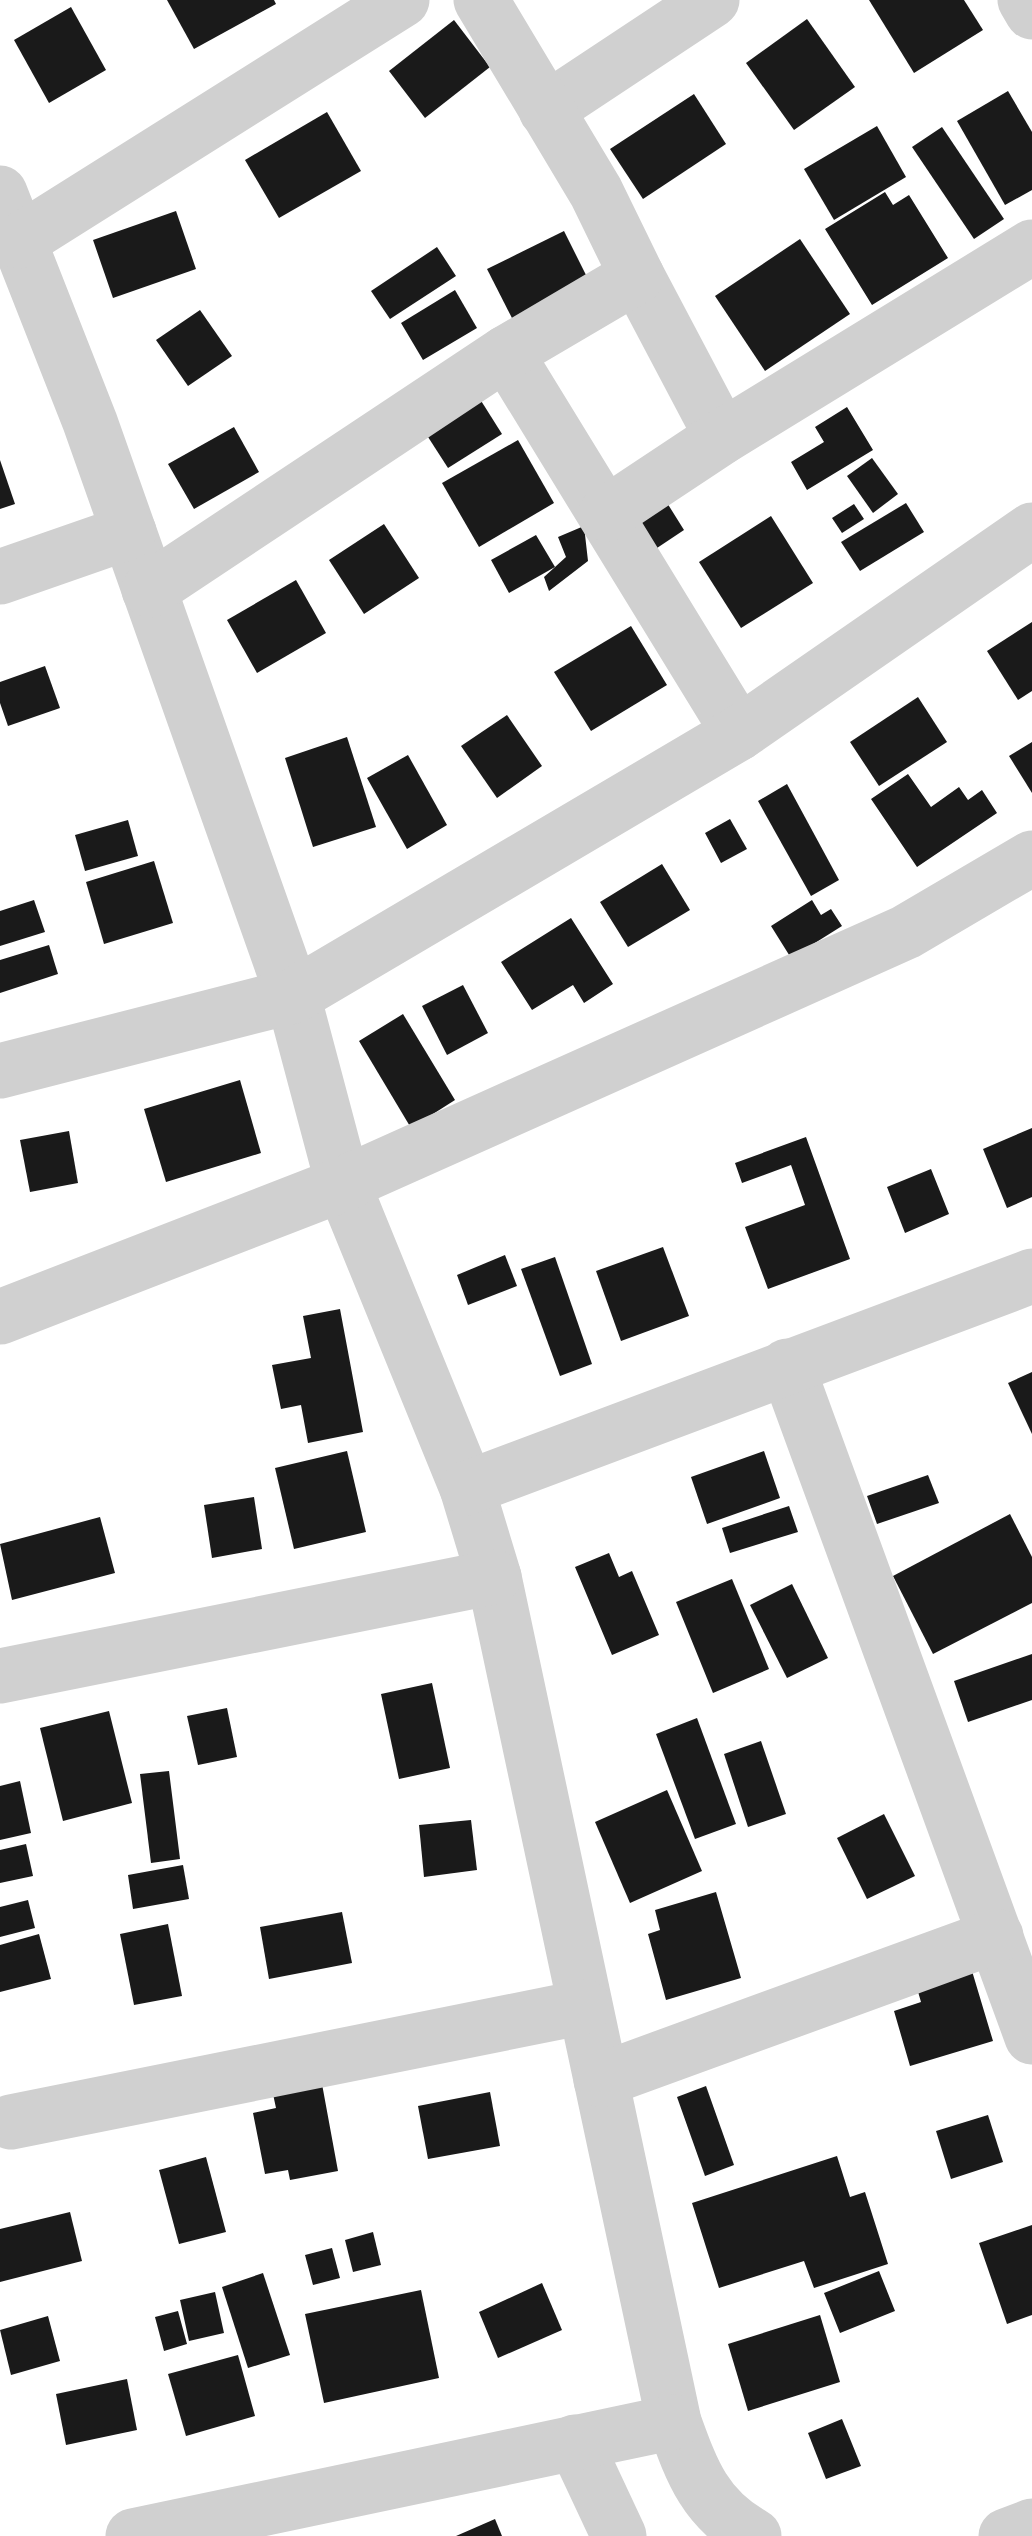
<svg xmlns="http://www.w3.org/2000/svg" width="1032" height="2536" font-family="'Roboto Condensed',sans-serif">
<rect width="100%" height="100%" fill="#fff"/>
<g fill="#1a1a1a">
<polygon points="167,0 274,0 276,4 194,49"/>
<polygon points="869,0 964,0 983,30 914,73"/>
<polygon points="71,7 106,70 49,103 14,40"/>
<polygon points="807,19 855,87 794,130 746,63"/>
<polygon points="454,20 490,67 425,118 389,71"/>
<polygon points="1008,91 1032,132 1032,190 1005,205 957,121"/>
<polygon points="694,94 726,144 643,199 610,149"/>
<polygon points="327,112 361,171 279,218 245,160"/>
<polygon points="877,126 906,177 834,220 804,169"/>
<polygon points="942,127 1004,219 974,239 912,147"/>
<polygon points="885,192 893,205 909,195 948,258 872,305 825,229"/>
<polygon points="176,211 196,269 113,298 93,240"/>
<polygon points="564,231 591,285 515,324 487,269"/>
<polygon points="800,239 850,314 765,371 715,296"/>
<polygon points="437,247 456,276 390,319 371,291"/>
<polygon points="455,290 477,328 423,360 401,323"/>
<polygon points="200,310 232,356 188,386 156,340"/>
<polygon points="473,388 502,434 448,468 419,423"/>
<polygon points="847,407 873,450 807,490 791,462 824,442 815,427"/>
<polygon points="234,427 259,472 194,509 168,464"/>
<polygon points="518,440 554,503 479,547 442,483"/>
<polygon points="872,458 898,494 873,513 847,476"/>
<polygon points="0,460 15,504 0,509"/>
<polygon points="664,498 684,530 651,552 631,521"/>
<polygon points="906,503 924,532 860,571 841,542"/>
<polygon points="854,504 864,519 842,533 832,518"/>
<polygon points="771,516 813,583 741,628 699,562"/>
<polygon points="384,524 419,578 364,614 329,560"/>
<polygon points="584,526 588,561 549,591 544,577 566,557 558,537"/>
<polygon points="536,535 555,567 509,593 491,560"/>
<polygon points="296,580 326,633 257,673 227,620"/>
<polygon points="1032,622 1032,691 1018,700 987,651"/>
<polygon points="631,626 667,685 591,731 554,672"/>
<polygon points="45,666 60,708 8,726 0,703 0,682"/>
<polygon points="918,697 947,742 879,786 850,742"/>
<polygon points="507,715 542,766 497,798 461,746"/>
<polygon points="347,737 376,827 313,847 285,758"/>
<polygon points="1032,742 1032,793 1009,756"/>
<polygon points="408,755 447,825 407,849 367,778"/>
<polygon points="908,774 931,807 959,787 968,800 982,790 997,813 917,867 871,799"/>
<polygon points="787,784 839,880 811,896 758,801"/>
<polygon points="730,819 747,849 721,863 705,833"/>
<polygon points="128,820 138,856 85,871 75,835"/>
<polygon points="154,861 173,923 104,944 86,882"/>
<polygon points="662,864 690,910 628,947 600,902"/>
<polygon points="34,900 45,932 0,946 0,911"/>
<polygon points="812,900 821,915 831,909 842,926 791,958 771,926"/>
<polygon points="571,918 613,984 584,1003 573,985 532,1010 501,962"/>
<polygon points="49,945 58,974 0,993 0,960"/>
<polygon points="463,985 488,1033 447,1055 422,1006"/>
<polygon points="403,1014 455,1100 411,1128 359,1041"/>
<polygon points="240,1080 261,1153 166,1182 144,1109"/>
<polygon points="1032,1128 1032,1197 1007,1208 983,1149"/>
<polygon points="69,1131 78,1183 30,1192 20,1140"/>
<polygon points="806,1137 850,1259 768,1289 745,1227 805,1205 791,1165 742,1183 735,1163"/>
<polygon points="931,1169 949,1214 905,1233 887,1187"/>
<polygon points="663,1247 689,1316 621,1341 596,1271"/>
<polygon points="505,1255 517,1286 468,1305 457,1275"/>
<polygon points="555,1257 592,1364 560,1376 521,1269"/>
<polygon points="340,1309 363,1432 308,1443 301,1405 281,1409 272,1365 311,1358 303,1316"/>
<polygon points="1032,1372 1032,1434 1008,1383"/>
<polygon points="347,1451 366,1532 294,1549 275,1468"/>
<polygon points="764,1451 780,1498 707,1524 691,1477"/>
<polygon points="928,1475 939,1503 877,1524 867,1496"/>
<polygon points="254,1497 262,1549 212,1558 204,1505"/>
<polygon points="789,1506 798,1532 730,1553 722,1528"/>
<polygon points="1010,1514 1032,1557 1032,1603 933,1654 893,1576"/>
<polygon points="100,1517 115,1573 12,1600 0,1544"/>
<polygon points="609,1553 619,1577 632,1571 659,1635 612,1655 575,1567"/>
<polygon points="732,1579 769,1669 713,1693 676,1602"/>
<polygon points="792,1584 828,1658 787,1678 750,1605"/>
<polygon points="1032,1654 1032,1700 968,1722 954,1681"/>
<polygon points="432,1683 450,1768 399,1779 381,1694"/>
<polygon points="227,1708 237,1757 198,1765 187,1716"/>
<polygon points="109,1711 132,1803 63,1821 40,1728"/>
<polygon points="697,1718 736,1824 695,1839 656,1734"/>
<polygon points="761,1741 786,1814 748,1827 724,1754"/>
<polygon points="169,1771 180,1859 151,1863 140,1774"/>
<polygon points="20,1781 31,1833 0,1840 0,1786"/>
<polygon points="667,1790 702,1871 630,1903 595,1822"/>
<polygon points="884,1814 915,1876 867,1899 837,1838"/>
<polygon points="471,1820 477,1870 424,1877 419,1825"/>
<polygon points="26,1844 33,1876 0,1883 0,1850"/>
<polygon points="183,1865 189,1899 133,1909 128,1875"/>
<polygon points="716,1892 741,1978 666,2000 648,1934 660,1930 655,1910"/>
<polygon points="28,1900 35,1928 0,1937 0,1907"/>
<polygon points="342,1912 352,1963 269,1979 260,1927"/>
<polygon points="168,1924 182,1996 134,2005 120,1934"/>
<polygon points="39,1934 51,1979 0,1992 0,1945"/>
<polygon points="969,1961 993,2041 910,2066 894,2011 921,2002 914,1978"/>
<polygon points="322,2084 338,2171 290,2180 288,2170 265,2174 253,2113 276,2108 273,2094"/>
<polygon points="706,2086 734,2165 705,2176 677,2097"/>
<polygon points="490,2092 500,2146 428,2159 418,2106"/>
<polygon points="988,2115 1003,2162 951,2179 936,2131"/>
<polygon points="837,2156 850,2197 865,2192 888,2264 814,2288 804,2261 719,2288 692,2203"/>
<polygon points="206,2157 226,2232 179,2244 159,2170"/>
<polygon points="70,2212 82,2261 0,2282 0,2229"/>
<polygon points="1032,2225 1032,2315 1007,2324 979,2243"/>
<polygon points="373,2232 381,2265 353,2272 345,2240"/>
<polygon points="332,2248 340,2278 313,2285 305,2255"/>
<polygon points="879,2271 895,2311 840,2333 824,2293"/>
<polygon points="263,2273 290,2355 248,2368 222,2287"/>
<polygon points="542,2283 562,2330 498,2358 479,2312"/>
<polygon points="421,2290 439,2378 324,2403 305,2314"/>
<polygon points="215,2292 224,2333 189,2341 180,2300"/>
<polygon points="178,2311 187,2344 164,2351 155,2317"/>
<polygon points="820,2315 840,2382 748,2411 728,2344"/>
<polygon points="48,2316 60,2361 11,2375 0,2330"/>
<polygon points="238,2355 255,2416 186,2436 168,2374"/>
<polygon points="127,2379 137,2430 66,2445 56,2394"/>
<polygon points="842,2419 861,2466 826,2479 808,2433"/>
<polygon points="495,2519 502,2536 456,2536"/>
</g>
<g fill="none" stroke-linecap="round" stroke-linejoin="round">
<g stroke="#d0d0d0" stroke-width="55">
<polyline points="1025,0 1032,12"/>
<polyline points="546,110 712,0"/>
<path d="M0 193 90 422 293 996 343 1184 467 1488 494 1577 674 2422C692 2472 705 2509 754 2536"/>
<polyline points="19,241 402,0"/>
<polyline points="637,276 722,437"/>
<polyline points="506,353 739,733"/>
<polyline points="606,514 722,437 1032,247"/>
<polyline points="0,577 129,532"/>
<polyline points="149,590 506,353 637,276 596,192 481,0"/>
<polyline points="0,1071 293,996 739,733 1032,530"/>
<polyline points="0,1317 343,1184 906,932 1032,858"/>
<polyline points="787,1366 1032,2037"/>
<polyline points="467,1488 1032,1276"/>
<polyline points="0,1676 494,1577"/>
<polyline points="601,2080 996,1936"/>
<polyline points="11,2122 584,2007"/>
<polyline points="575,2442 619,2536"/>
<polyline points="133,2536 674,2422"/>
<polyline points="1006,2536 1032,2526"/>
</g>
</g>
</svg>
